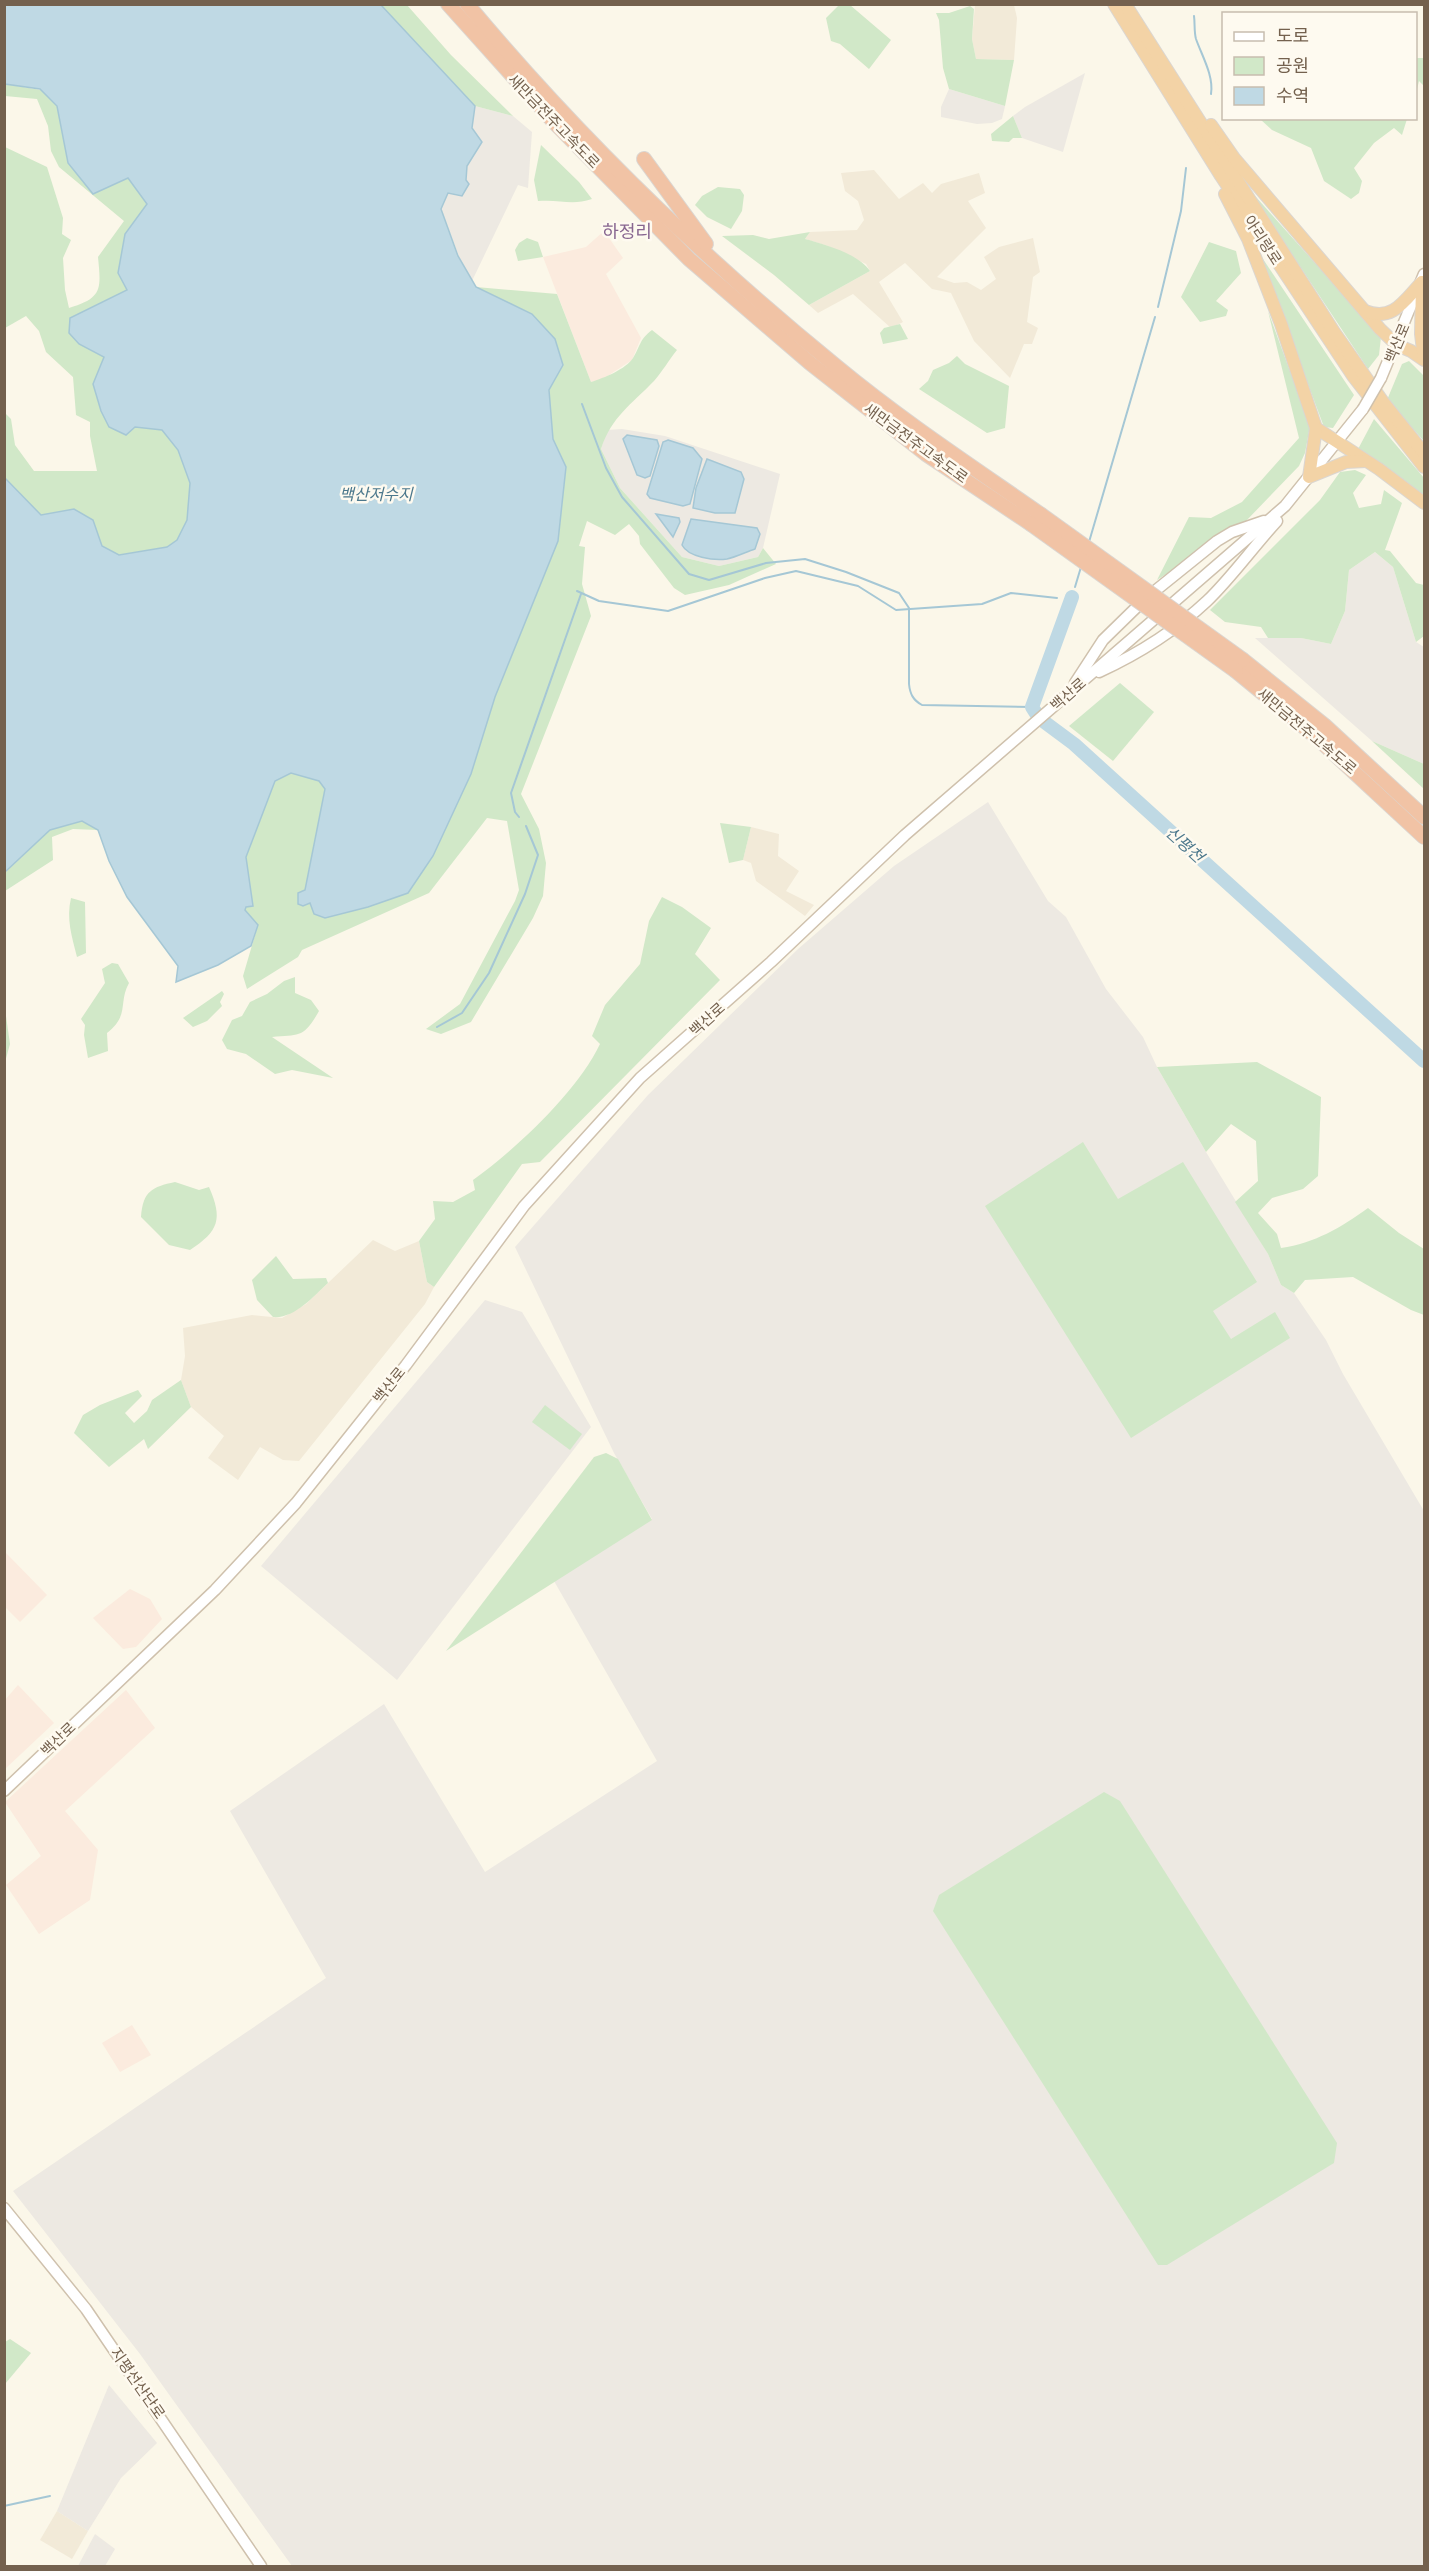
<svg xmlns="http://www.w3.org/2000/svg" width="1429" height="2571" font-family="Inter,'Noto Sans KR',sans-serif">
<rect width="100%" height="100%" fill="#fbf7e9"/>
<g fill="#f2ead8">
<polygon points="975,5 1014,5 1017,18 1014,60 976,59 972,39"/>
<polygon points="874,170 899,199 923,183 932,193 941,184 979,173 985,193 968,201 986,228 937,277 954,283 967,282 981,290 996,279 984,257 999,247 1033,238 1040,272 1033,277 1027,322 1038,328 1032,344 1024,344 1010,378 974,341 951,293 932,289 905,263 879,282 903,322 891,328 853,294 818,313 809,305 870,271 866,264 828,246 805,239 810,232 857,230 864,220 858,201 845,191 841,173"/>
<polygon points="751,827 779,834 778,856 799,871 786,891 814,905 805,916 756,881 751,863 743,860"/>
<polygon points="373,1240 395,1251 419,1241 427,1282 434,1287 425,1304 299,1461 283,1460 260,1447 238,1480 208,1458 224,1436 191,1407 181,1380 185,1356 183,1328 252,1315 282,1318 306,1304"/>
<polygon points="57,2511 88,2531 72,2559 40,2540"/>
</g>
<g fill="#fbebde">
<polygon points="604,231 623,258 606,274 641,338 632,360 603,379 591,382 543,257 586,247"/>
<polygon points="5,1552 47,1595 20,1622 5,1607"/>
<polygon points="130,1589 150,1599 162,1619 136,1647 123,1649 93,1618"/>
<polygon points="18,1685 54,1723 5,1769 5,1700"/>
<polygon points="126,1690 155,1728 65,1811 98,1850 90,1900 39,1934 6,1885 41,1856 5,1802"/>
<polygon points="132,2025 151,2055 120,2072 102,2043"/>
</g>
<g fill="#ede9e2">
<polygon points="1085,73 1063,152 1022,138 1013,116 1025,107"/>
<polygon points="949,89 1005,106 1002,119 992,123 977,124 941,117 941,107"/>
<polygon points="475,106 513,116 532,132 528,188 518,185 472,281 460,259 441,209 448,193 466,180 467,166 482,142 472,128"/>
<polygon points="622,429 665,436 780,474 763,548 758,557 719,566 682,557 620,488 601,449 607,430"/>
<polygon points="1375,552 1393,567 1416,642 1424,647 1424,764 1372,741 1255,638 1301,638 1331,644 1345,611 1349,570"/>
<polygon points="988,802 1048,901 1066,917 1106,989 1143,1037 1157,1067 1206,1152 1268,1254 1281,1285 1294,1293 1326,1340 1343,1374 1424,1511 1424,2566 292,2566 140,2354 13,2191 326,1978 230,1811 384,1704 485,1872 657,1761 554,1581 652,1519 614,1453 515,1247 648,1095 798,949 894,866"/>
<polygon points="485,1300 522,1312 591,1427 397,1680 261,1566"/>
<polygon points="109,2385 157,2443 121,2478 88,2531 57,2511"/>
<polygon points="95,2534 115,2549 105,2566 78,2566"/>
</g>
<g fill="#d1e8c8">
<polygon points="381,5 407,5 451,55 513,116 475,106"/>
<polygon points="839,5 850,5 891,40 869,69 840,44 831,41 826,18"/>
<polygon points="970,6 974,9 972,39 976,59 1014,60 1005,106 949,89 943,68 939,20 936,13 949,13"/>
<polygon points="1416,58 1424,58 1424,86 1419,81 1416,93"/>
<path d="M5 84 41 90 57 106 68 163 93 193 128 178 147 204 125 234 127 290 70 318 79 344 104 357 135 427 162 430 178 450 190 483 187 520 177 540 167 547 119 555 102 546 93 520 74 509 41 515 5 478 4 412 11 419 15 445 34 471H97L90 436V422L76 415 73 377 46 352 39 331 26 316 5 328V147L47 167 63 218 62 234 71 240 63 258 65 290 69 308C103 298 101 289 98 257L124 221 59 167 51 151 48 126 37 99 5 96Z"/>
<polygon points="1013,116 1022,138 1013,138 1009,142 992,141 991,134"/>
<polygon points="1260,119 1407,119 1402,135 1394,128 1374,143 1354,168 1362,181 1359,193 1351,199 1324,181 1311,148 1272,130"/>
<path d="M541 145 579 182 592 199C571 206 560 199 538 201L534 180Z"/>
<polygon points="718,187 740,189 744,195 742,211 731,229 707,217 695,205 702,196"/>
<polygon points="1248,188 1381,337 1379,355 1368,369"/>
<path d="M810 232 805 239C824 244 859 254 870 271L809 305 774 275 722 236 753 235 769 239Z"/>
<polygon points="527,238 538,242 543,257 518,261 515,250 519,243"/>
<polygon points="1209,242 1236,251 1241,273 1216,301 1228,310 1226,316 1200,322 1181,297"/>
<polygon points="1259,253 1354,395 1333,428 1324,427"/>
<path d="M476 287 557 294 591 382C604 378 626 369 633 358 641 345 639 340 652 330L677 350C669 360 662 372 654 381 631 405 612 416 601 449L620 488 682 557 719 566 758 557 763 548 776 564 729 585 685 595 674 588 640 544 639 536 629 524 615 535 587 521 579 546 585 547 582 584 591 616 521 794 539 829 546 863 543 896 533 918 471 1022 441 1034 426 1029 460 1004 515 901 519 890 507 821 487 818 429 893 302 950 298 957 247 989 243 976 258 925 245 910 246 907 253 906 245 857 275 780 291 773 320 781 325 789 305 890 298 893 299 904 473 765 495 697 558 541 566 467 553 439 549 389 563 365 532 314Z"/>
<polygon points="1268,311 1310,426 1305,453 1299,466 1246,521 1157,580 1189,517 1211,518 1242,502 1299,438"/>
<polygon points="900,324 908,339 883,344 880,333 884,328"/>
<polygon points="957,356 965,364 1009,386 1005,428 987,433 919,389 928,381 933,370 949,363"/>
<polygon points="1409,361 1424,376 1424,441 1387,400 1402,364"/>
<polygon points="1374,419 1424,478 1424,499 1357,451"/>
<polygon points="1355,470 1366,475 1353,493 1359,508 1381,504 1384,490 1402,503 1385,550 1390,551 1416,583 1424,585 1424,636 1416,642 1393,567 1375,552 1349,570 1345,611 1331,644 1301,638 1268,638 1261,627 1225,622 1210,610 1320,500 1340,472"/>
<polygon points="1120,683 1154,712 1113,761 1069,726"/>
<polygon points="1372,741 1424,764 1424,789"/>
<polygon points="82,821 98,830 73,829 52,837 53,860 5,891 5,873 50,830"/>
<polygon points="720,823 751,827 743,860 729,863"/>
<path d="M662 897 682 907 711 928 695 954 720 980 540 1162 522 1164 434 1287 427 1282 419 1241 435 1219 433 1201 453 1202 475 1190 473 1180C516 1149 577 1092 600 1044L592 1036 605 1005 640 964 649 921Z"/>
<path d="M71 898 85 902 86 953 77 957C72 937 66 919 71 898Z"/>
<path d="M112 963 118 964 129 983C118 1003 130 1015 107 1033L108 1051 88 1058 84 1035 85 1025 81 1019 105 983 102 969Z"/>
<path d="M295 977V993L311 1000 319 1011C303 1039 300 1034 272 1037L333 1078 292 1070 275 1074 246 1054 227 1049 222 1040 232 1020 242 1016 250 1002 267 994 284 981Z"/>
<polygon points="222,991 224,994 220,1002 222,1006 207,1021 193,1027 183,1018"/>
<polygon points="4,1002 10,1044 5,1062 4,1062"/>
<path d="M1257 1062 1321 1097 1318 1176 1303 1189 1272 1198 1258 1213 1277 1234 1281 1248C1315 1243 1340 1228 1368 1208L1399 1233 1424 1249V1315L1411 1310 1353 1277 1305 1280 1294 1293 1281 1285 1268 1254 1235 1202 1258 1181 1256 1141 1231 1124 1206 1152 1157 1067Z"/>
<polygon points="1083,1142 1118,1199 1183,1162 1257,1282 1213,1311 1231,1339 1275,1312 1290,1338 1131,1438 985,1206"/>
<path d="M175 1182 199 1190 209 1187C223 1219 219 1231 190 1250L169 1245 141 1217C143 1191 152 1187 175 1182Z"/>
<path d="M276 1256 293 1279 326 1278 328 1283C313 1297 294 1319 273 1317L257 1300 252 1280Z"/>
<polygon points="181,1380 191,1407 148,1449 144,1439 109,1467 74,1433 83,1415 100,1405 138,1390 142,1396 125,1413 134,1423 147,1411 152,1400"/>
<polygon points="545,1405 582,1434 570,1450 532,1422"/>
<polygon points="606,1453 618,1459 652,1520 446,1651 594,1457"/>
<polygon points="1104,1792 1120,1801 1337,2143 1334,2163 1167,2265 1158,2265 933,1911 939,1895"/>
<polygon points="10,2339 31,2353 5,2384 5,2342"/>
</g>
<g fill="#bfd9e4" stroke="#a5c7d5" stroke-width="1.5">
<polygon points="176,5 381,5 475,106 472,128 482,142 467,166 466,180 469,184 462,196 448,193 441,209 458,256 476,287 532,314 555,339 563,365 549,390 553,439 566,467 558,541 495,697 471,774 433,856 408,893 368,907 325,918 314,914 310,903 303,906 298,904 298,893 305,890 325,789 319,781 291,773 275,781 246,857 253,906 246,907 245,910 258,925 251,946 218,965 176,982 178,966 127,897 109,861 98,830 82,821 50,830 4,873 5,478 41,515 74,509 93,520 102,546 119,555 167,547 177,540 187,520 190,483 178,450 162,430 135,427 126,435 109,427 101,411 93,384 104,357 79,344 69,333 70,318 127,290 118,273 125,234 147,204 128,178 93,194 68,163 57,106 40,89 5,84 5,5"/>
<polygon points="627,435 657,440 659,446 650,476 645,478 637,475 623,439"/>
<polygon points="668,440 693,448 702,459 690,504 683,506 650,498 647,494 663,442"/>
<polygon points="707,459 741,472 744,479 735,513 715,513 693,508 696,488"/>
<polygon points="656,514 679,518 680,522 673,537"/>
<path d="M691 519 757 528 760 534 755 549C746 552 736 557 727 559 714 561 688 557 682 545Z"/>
</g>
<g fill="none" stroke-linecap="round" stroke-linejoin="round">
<g stroke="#a5c7d5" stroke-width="2">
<path d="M1194 16C1195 23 1194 32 1196 39 1202 56 1214 76 1211 94"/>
<polyline points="1158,307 1181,211 1186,168"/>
<path d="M582 404 606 468 622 497 689 574 709 580 766 563 805 559 846 572 899 593 909 608V684C910 694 913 700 922 705L1032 707"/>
<polyline points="1089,542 1155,317"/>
<polyline points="1075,587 1081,567"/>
<polyline points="577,591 599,601 668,611 765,578 796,571 858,586 896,610 982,604 1011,593 1057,598"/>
<polyline points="1067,599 1071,600"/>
<polyline points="519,817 515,812 511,793 581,594"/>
<polyline points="437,1027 462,1013 489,973 525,894 538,855 526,826"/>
<polyline points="4,2506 50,2496"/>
</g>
<polyline stroke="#bfd9e4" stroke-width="14" points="1072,597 1032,707 1039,718 1074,744 1424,1061"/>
<defs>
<g id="secondary">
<polyline points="1381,378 1424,274"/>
<path d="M1099 672C1138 654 1175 631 1207 601 1232 577 1253 547 1277 521"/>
<polyline points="1075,683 1103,640 1145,599 1217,541 1232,532 1264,521"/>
<polyline points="4,1791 215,1590 296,1503 406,1365 524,1206 640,1078 771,962 905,835 1285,506 1363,409"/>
<polyline points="4,2208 86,2309 261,2566"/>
</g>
<g id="trunk">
<polyline points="1114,4 1221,176 1353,376 1424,467"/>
<polyline points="1125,4 1334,332 1383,402 1424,453"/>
<polyline points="1211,125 1234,158 1380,329 1397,345 1411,351 1424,360"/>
<polyline points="1225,194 1248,239 1281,324 1316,428 1379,469 1424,503"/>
<polyline points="1422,282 1421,334 1424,359"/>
<path d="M1365 311C1393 322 1404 301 1422 282"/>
<polyline points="1316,428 1309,477 1346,462 1366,461"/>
</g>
<g id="motorway">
<polyline points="448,4 554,122 689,259 810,363 926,454 1031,524"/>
<path d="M467 4C578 137 703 258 837 367 901 420 971 466 1040 514"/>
<polyline points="644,159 706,244"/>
<polyline points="1243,660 1324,725 1424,817"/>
<polyline points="1236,671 1314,735 1424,837"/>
</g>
</defs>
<use href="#secondary" stroke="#cfc1ad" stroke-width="13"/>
<use href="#trunk" stroke="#dbd6d1" stroke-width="14"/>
<use href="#motorway" stroke="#dbd6d1" stroke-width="16"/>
<use href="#secondary" stroke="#fff" stroke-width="10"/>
<use href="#trunk" stroke="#f3d3a6" stroke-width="12"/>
<use href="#motorway" stroke="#f1c3a5" stroke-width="14"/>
<defs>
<polyline id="secondary-bridge" points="1363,409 1381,378"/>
<g id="motorway-bridge">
<polyline points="1040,514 1243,660"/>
<polyline points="1031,524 1236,671"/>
</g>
</defs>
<use href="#secondary-bridge" stroke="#cfc1ad" stroke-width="13" stroke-linecap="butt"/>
<use href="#motorway-bridge" stroke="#dbd6d1" stroke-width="16" stroke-linecap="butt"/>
<use href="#secondary-bridge" stroke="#fff" stroke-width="10"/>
<use href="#motorway-bridge" stroke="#f1c3a5" stroke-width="14"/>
</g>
<g text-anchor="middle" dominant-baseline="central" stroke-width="5" stroke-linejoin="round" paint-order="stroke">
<g font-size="15" fill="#74614e" stroke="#fefaf0">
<text transform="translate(554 121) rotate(46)">새만금전주고속도로</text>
<text transform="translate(1263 240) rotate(57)">아리랑로</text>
<text transform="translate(1397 343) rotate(-67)">백산로</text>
<text transform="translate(916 443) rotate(36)">새만금전주고속도로</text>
<text transform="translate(1068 694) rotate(-41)">백산로</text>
<text transform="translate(1307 731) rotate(40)">새만금전주고속도로</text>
<text transform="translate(707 1019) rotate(-42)">백산로</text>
<text transform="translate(389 1385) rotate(-51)">백산로</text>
<text transform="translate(58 1739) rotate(-44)">백산로</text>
<text transform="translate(138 2383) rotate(55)">지평선산단로</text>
</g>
<g font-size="16" font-style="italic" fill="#4c788c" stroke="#fefaf0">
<text x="376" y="494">백산저수지</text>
<text transform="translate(1185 844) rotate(42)">신평천</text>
</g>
<g font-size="18" fill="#886690" stroke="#fefaf0">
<text x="627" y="231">하정리</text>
</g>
</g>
<rect width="1429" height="2571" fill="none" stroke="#74614e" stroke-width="12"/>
<rect x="1222" y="12" width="195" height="108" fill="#fefaf0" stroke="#c7bdaf" stroke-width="1.5"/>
<rect x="1234" y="32" width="30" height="9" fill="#ffffff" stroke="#c7bdaf" stroke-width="1.5"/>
<text x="1276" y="42" font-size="18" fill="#74614e">도로</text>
<rect x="1234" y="57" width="30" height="18" fill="#d1e8c8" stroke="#c7bdaf" stroke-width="1.5"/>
<text x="1276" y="72" font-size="18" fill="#74614e">공원</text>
<rect x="1234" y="87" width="30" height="18" fill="#bfd9e4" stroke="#c7bdaf" stroke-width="1.5"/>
<text x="1276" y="102" font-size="18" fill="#74614e">수역</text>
</svg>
